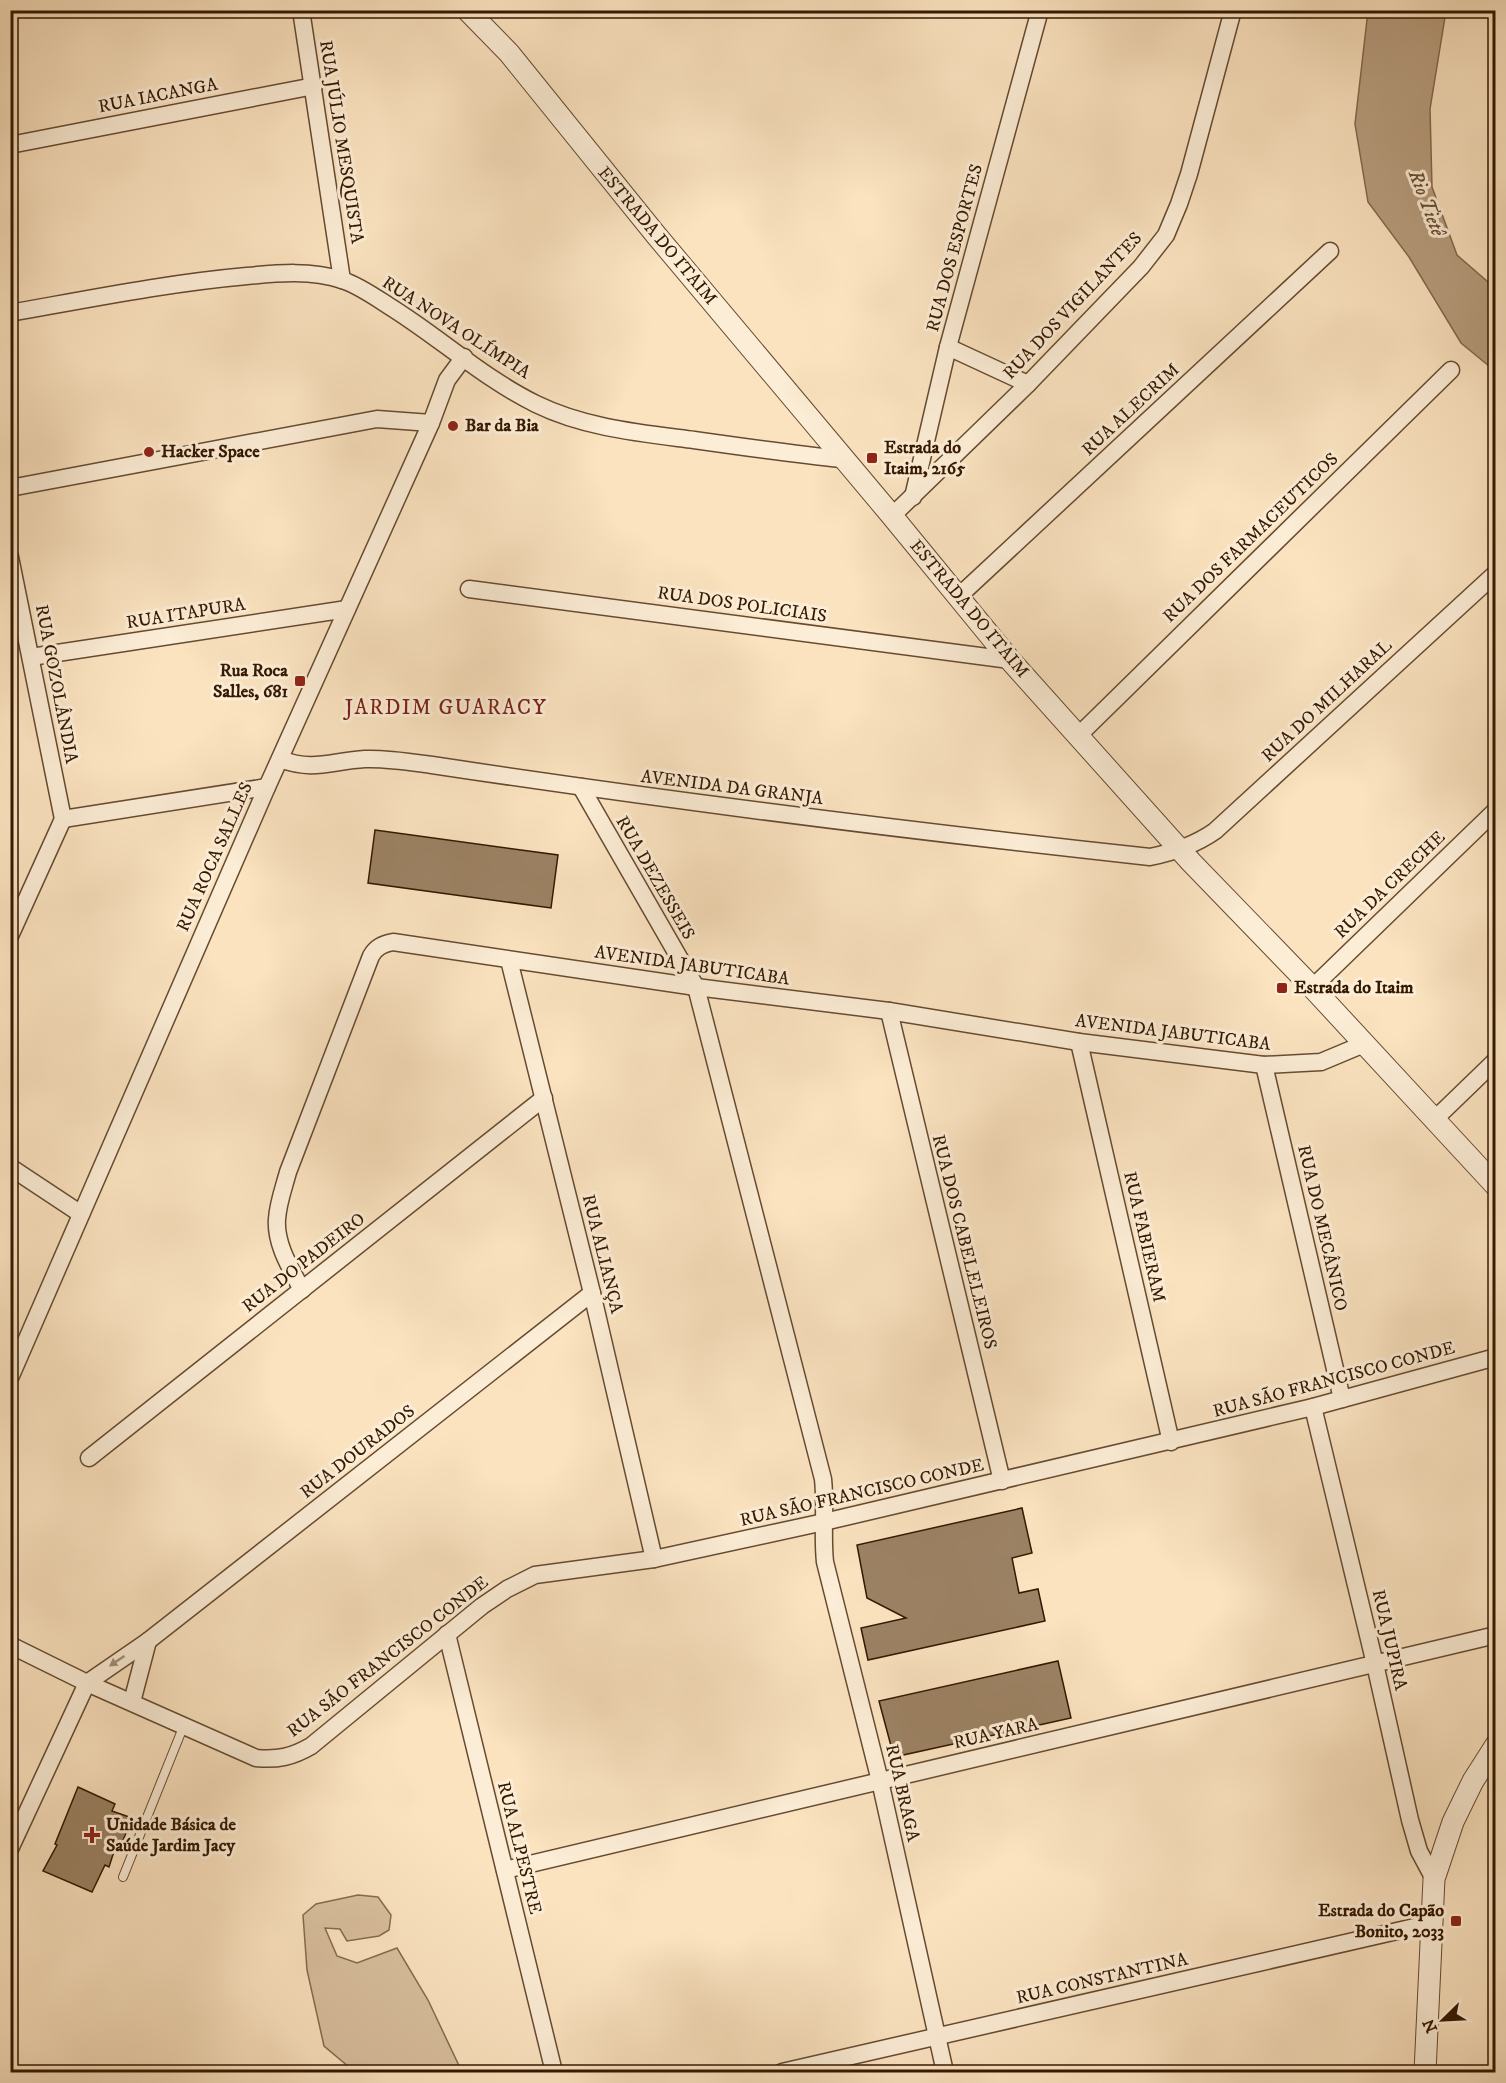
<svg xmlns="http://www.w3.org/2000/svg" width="1506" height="2083" font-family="'IM FELL DW Pica',serif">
<rect width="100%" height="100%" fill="#fbe3c0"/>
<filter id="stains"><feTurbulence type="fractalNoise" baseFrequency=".00333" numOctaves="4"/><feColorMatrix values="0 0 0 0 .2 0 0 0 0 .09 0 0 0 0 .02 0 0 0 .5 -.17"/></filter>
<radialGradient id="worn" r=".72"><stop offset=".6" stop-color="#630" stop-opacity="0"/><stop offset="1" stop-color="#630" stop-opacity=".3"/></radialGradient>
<polygon fill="#d9c09f" stroke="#876c50" stroke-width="1.5" points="358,1895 378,1897 391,1915 389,1930 379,1936 347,1941 340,1929 325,1928 337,1956 357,1963 397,1948 428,2000 462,2072 355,2072 324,2046 307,1970 303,1915 316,1904"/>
<polygon fill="#b89e7f" stroke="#84684c" stroke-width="1.5" points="1368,11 1446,11 1430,109 1432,187 1457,255 1495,288 1495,371 1461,343 1409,257 1368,202 1355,124"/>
<g fill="#9c8264" stroke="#351800" stroke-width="1.5">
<polygon points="375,830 558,855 551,908 368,883"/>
<polygon points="1022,1508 1032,1553 1012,1558 1019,1593 1038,1589 1045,1621 868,1660 861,1628 906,1618 867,1598 857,1545"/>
<polygon points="1058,1661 1071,1718 894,1757 879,1701"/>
<polygon points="78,1787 115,1804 112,1811 132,1818 122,1843 117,1842 109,1867 105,1865 92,1892 43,1871 57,1845 55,1844"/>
</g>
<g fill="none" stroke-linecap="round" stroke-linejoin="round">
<defs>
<polyline id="service" points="123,1877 184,1725"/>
<g id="minor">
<polyline points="301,10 342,280"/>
<polyline points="10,145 314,86"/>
<path d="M10 313C89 299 168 283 247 276 278 273 312 270 342 280 358 285 375 297 389 306 439 337 483 378 536 404 585 428 640 433 694 440 743 447 792 454 842 459"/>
<polyline points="948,347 1028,384"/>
<polyline points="10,488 377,419 431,423"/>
<polyline points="913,497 948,347 1040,10"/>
<polyline points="892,516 1028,384 1141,267 1166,235 1179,204 1189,174 1233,10"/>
<polyline points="10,557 63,819"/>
<polyline points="469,589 1010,660"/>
<polyline points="958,597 1330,251"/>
<polyline points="31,657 347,609"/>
<polyline points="1079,735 1451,370"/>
<path d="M280 759C314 772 331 761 365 759 387 758 410 762 432 765 671 801 910 831 1150 857 1175 852 1195 845 1215 831L1496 573"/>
<path d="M581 787 696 987 823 1479C826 1507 822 1534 825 1562L880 1781 945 2072"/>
<polyline points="63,819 267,787"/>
<polyline points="10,936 63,819"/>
<polyline points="509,960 592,1293 654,1559"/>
<polyline points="1313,987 1496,810"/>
<polyline points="889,1011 1002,1481"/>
<polyline points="1079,1042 1171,1442"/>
<polyline points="1264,1065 1342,1399"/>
<polyline points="1435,1119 1496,1060"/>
<polyline points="10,1167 81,1214"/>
<path d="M302 1290C291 1269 275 1244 277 1219 278 1203 284 1187 288 1172L371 956C376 947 383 944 393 942L696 987 889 1011 1079 1042 1264 1065 1321 1062 1364 1044"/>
<polyline points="10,1378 267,787 431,423 447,380 464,357"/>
<polyline points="1313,1407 1375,1664 1410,1820 1419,1851 1434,1879"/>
<polyline points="89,1458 544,1098"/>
<polyline points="447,1634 554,2072"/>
<path d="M10 1645 87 1683 256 1758C278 1760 292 1757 311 1746L482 1606 507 1589 535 1575 654 1559 824 1522 1313 1407 1496 1357"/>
<polyline points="132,1702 148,1641"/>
<polyline points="10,1849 87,1683 148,1641 592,1293"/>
<polyline points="505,1870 1496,1635"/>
<polyline points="782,2072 1432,1923"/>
</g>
<g id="tertiary">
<polyline points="467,10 509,53 656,235 892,516 1010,660 1191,862 1310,985 1496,1186"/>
<polyline points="1425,2072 1434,1879 1453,1822 1473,1781 1496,1745"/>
</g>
</defs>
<use href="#service" stroke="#664b30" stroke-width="10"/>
<use href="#minor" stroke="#664b30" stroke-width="19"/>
<use href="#tertiary" stroke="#664b30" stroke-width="23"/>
<use href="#service" stroke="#fcedd6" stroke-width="8"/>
<use href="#minor" stroke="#fcedd6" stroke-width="16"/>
<use href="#tertiary" stroke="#fcedd6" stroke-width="21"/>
</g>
<defs><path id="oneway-solid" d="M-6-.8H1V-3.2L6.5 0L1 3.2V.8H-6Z" transform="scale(1.5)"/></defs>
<use fill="#a28d76" href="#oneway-solid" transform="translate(117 1661) rotate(146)"/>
<g fill="#8f2418" stroke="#fcedd6" stroke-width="2">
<circle cx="453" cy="426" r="6"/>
<circle cx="149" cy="452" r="6"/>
<rect x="866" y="452" width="12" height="12" rx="3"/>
<rect x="294" y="675" width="12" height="12" rx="3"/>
<rect x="1276" y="982" width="12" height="12" rx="3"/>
<path d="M89 1826h6v6h6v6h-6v6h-6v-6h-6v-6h6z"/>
<rect x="1450" y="1915" width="12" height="12" rx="3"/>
</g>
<g text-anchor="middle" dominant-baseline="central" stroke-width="6" stroke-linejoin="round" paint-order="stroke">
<g font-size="18" fill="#351800" stroke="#fcedd6">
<text transform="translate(158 96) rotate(-11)">RUA IACANGA</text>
<text transform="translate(341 142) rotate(81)">RUA JÚLIO MESQUISTA</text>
<text transform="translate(657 236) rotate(50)">ESTRADA DO ITAIM</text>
<text transform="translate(955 248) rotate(-75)">RUA DOS ESPORTES</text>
<text transform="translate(1073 306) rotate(-47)">RUA DOS VIGILANTES</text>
<text transform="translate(456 328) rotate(33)">RUA NOVA OLÍMPIA</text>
<text transform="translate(1131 410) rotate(-43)">RUA ALECRIM</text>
<text transform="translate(1251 538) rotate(-44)">RUA DOS FARMACEUTICOS</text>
<text transform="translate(742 605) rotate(8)">RUA DOS POLICIAIS</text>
<text transform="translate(969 609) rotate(50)">ESTRADA DO ITAIM</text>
<text transform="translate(186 614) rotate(-9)">RUA ITAPURA</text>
<text transform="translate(56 684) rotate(79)">RUA GOZOLÂNDIA</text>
<text transform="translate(1327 701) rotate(-43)">RUA DO MILHARAL</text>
<text transform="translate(732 788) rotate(7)">AVENIDA DA GRANJA</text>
<text transform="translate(215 857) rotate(-66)">RUA ROCA SALLES</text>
<text transform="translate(655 878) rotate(60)">RUA DEZESSEIS</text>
<text transform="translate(1390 885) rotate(-44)">RUA DA CRECHE</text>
<text transform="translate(692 966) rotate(8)">AVENIDA JABUTICABA</text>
<text transform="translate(1173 1033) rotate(7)">AVENIDA JABUTICABA</text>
<text transform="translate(1322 1228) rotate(77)">RUA DO MECÂNICO</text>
<text transform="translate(1144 1237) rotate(77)">RUA FABIERAM</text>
<text transform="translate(964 1242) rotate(76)">RUA DOS CABELELEIROS</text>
<text transform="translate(602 1254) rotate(76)">RUA ALIANÇA</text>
<text transform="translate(304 1263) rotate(-38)">RUA DO PADEIRO</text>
<text transform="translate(1334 1380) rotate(-15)">RUA SÃO FRANCISCO CONDE</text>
<text transform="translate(358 1452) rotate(-38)">RUA DOURADOS</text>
<text transform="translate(862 1493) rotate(-13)">RUA SÃO FRANCISCO CONDE</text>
<text transform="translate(1389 1640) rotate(77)">RUA JUPIRA</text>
<text transform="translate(388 1657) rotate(-38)">RUA SÃO FRANCISCO CONDE</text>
<text transform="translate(996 1734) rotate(-13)">RUA YARA</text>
<text transform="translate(902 1793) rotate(77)">RUA BRAGA</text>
<text transform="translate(519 1848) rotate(76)">RUA ALPESTRE</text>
<text transform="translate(1102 1979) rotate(-13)">RUA CONSTANTINA</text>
</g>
<g font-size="18" font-weight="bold" fill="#351800" stroke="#fcedd6" text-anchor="start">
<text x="465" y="426">Bar da Bia</text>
<text x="884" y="448">Estrada do<tspan x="884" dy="21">Itaim, 2165</tspan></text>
<text x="161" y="452">Hacker Space</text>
<text x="288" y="671" text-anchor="end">Rua Roca<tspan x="288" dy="21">Salles, 681</tspan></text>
<text x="1294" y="988">Estrada do Itaim</text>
<text x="106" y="1825">Unidade Básica de<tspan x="106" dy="21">Saúde Jardim Jacy</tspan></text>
<text x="1444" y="1911" text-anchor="end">Estrada do Capão<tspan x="1444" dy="21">Bonito, 2033</tspan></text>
</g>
<g font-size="20" font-style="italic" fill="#694e33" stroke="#fcedd6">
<text transform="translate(1426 203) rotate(69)">Rio Tietê</text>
</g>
<g font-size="21" letter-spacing="1.5" fill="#7a1f14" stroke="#fcedd6">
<text x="446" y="708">JARDIM GUARACY</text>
</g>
</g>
<rect width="1506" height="2083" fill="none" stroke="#fbe3c0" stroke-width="36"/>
<rect x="12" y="12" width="1482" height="2059" fill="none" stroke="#351800" stroke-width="3"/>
<rect x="18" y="18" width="1470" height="2047" fill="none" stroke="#351800" stroke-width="1.5"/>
<g transform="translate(1443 2020) rotate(246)" stroke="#fcedd6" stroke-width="4.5" paint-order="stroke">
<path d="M0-4.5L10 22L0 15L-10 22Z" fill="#351800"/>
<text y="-9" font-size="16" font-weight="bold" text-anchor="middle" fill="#351800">N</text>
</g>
<rect width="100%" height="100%" filter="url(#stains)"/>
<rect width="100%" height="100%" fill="url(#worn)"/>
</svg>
